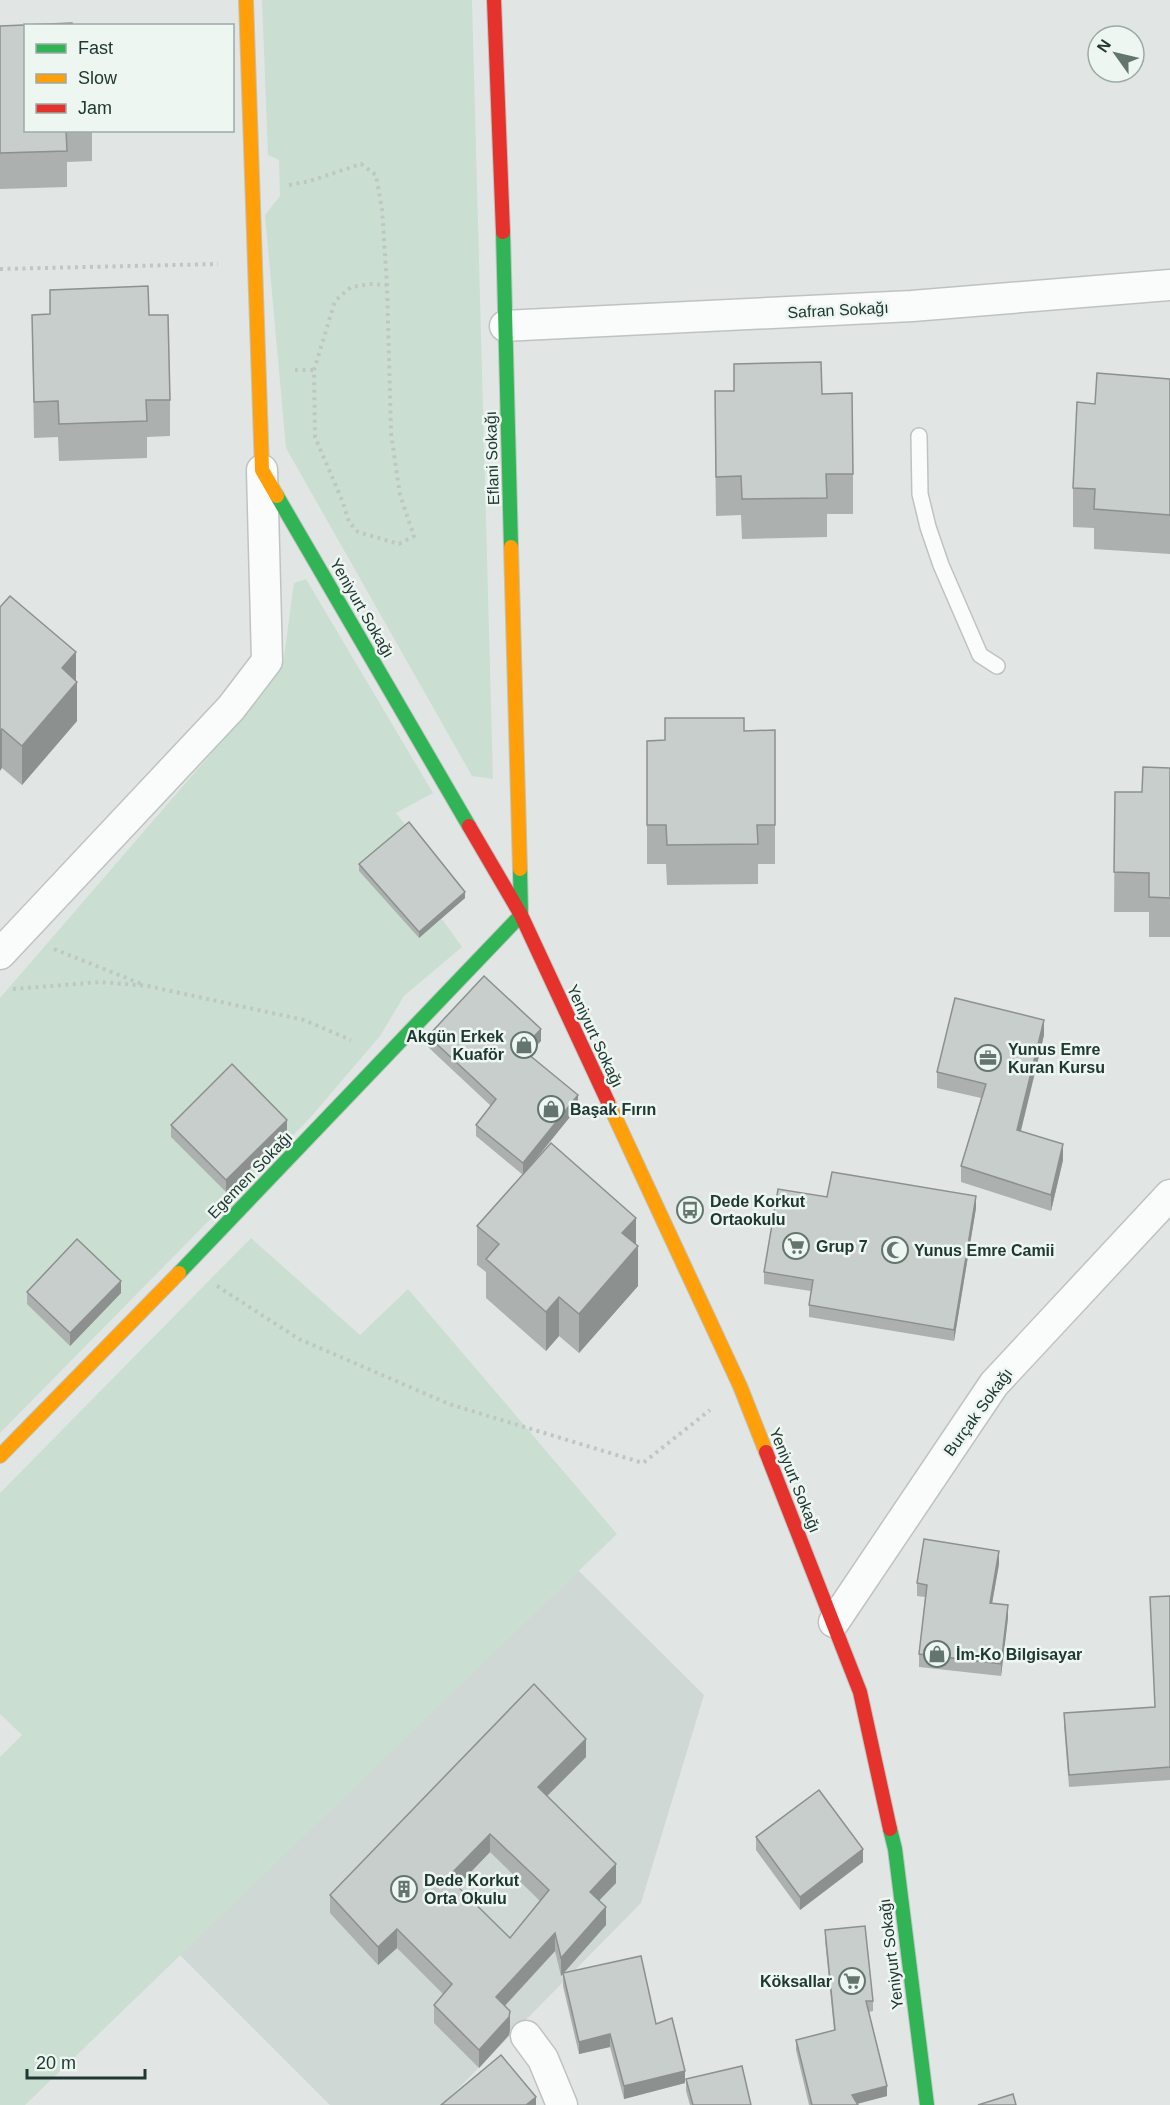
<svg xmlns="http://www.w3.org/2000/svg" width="1170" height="2105" font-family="Arial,sans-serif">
<rect width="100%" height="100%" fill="#e1e6e4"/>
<polygon fill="#cfd8d4" points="578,1570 704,1695 641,1903 442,2105 330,2105 180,1955"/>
<g fill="#cadfd1">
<polygon points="262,0 472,0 493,779 472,776 286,448 265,215 280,196 279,160 268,155"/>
<polygon points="306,579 433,793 396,813 409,829 418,938 442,919 462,947 404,996 380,1036 310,1118 0,1433 0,998 253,705 283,664 294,583"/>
<polygon points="251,1238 360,1335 408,1289 617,1534 25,2105 0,2105 0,1757 22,1735 0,1714 0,1493"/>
</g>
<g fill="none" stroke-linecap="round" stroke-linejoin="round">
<defs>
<polyline id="lane" points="919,436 920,494 928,527 941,565 980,655 997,666"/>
<g id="street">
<polyline points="505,326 912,306 1170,285"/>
<polyline points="0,954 231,708 267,661 262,470"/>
<polyline points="834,1622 994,1384 1170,1195"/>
<polyline points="526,2036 543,2059 562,2105"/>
</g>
<g id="fast">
<polyline points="503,232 511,547"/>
<polyline points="277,496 469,826"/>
<polyline points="179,1273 521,915 520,869"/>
<polyline points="890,1829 895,1849 927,2105"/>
</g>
<g id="slow">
<polyline points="246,0 262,470 277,496"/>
<polyline points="511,547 520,869"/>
<polyline points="608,1102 740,1386 766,1452"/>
<polyline points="0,1456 179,1273"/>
</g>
<g id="jam">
<polyline points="494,0 503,232"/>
<polyline points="469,826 521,915 608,1102"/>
<polyline points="766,1452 860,1692 890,1829"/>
</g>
</defs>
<use href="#lane" stroke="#bec3c1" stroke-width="18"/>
<use href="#street" stroke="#bec3c1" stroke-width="33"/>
<use href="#fast" stroke="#bdc4c1" stroke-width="16"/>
<use href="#slow" stroke="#bdc4c1" stroke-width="16"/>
<use href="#jam" stroke="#bdc4c1" stroke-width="16"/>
<g stroke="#bfc7c5" stroke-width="4" stroke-dasharray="3 4.5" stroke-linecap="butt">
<polyline points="289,185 310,181 361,164 376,175 382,209 387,285 391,433 400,495 414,536 399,544 358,532 349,522 342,500 315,437 314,370 335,301 351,287 371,284 387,285"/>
<polyline points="0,269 218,264"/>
<polyline points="295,370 314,370"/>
<polyline points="54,949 144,985"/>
<polyline points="13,989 101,982 148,986 304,1020 351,1040"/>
<polyline points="217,1286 299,1339 449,1404 643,1463 710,1410"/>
</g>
<use href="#lane" stroke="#fafbfb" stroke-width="15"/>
<use href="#street" stroke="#fafbfb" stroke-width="30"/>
<use href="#fast" stroke="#30b455" stroke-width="14"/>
<use href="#slow" stroke="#ff9f0a" stroke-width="14"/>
<use href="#jam" stroke="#e5322d" stroke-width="14"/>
</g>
<g fill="#acb1af" fill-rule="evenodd">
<polygon points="0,26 26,130 92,130 92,161 67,162 67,187 0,189"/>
<polygon points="50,290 149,315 170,400 170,436 147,437 147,458 59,461 58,437 34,438 32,315 50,314"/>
<polygon points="1170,379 1170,554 1094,549 1094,528 1073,527 1073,488 1095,404"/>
<polygon points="822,394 853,474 853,514 827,514 827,537 742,539 741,515 716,516 715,431"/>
<polygon points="0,607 76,680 77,721 22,785 2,768"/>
<polygon points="775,730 775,864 758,864 758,884 667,885 666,864 647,864 647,741 665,740 744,731"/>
<polygon points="1170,768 1170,937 1149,937 1149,912 1114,912 1115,792 1142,792"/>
<polygon points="359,864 465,898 419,938 359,871"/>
<polygon points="1044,1035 1021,1131 1063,1160 1051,1211 961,1182 961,1166 981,1098 937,1088 937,1072"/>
<polygon points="428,1036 541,1041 528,1054 578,1107 534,1161 636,1244 638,1286 579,1353 559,1336 546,1351 486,1298 486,1272 477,1265 477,1226 523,1175 476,1136 476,1125 491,1106 428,1047"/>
<polygon points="171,1125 287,1133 226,1192 171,1137"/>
<polygon points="976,1208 954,1341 809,1317 809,1305 811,1291 764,1284 764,1272"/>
<polygon points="27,1292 121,1293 70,1346 27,1304"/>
<polygon points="999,1564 992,1603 1008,1618 1001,1676 919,1667 919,1654 925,1597 917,1596 917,1583"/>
<polygon points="1170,1596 1170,1780 1069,1787 1064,1726 1064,1713 1155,1707 1150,1597"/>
<path d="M586 1757 547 1796 616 1883 599 1900 606 1925 561 1976 555 1951 505 2006 510 2029 509 2035 479 2068 434 2023V2005L443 1994 397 1948 378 1965 330 1913V1895ZM490 1852 540 1901 510 1938 457 1886Z"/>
<polygon points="756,1837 863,1862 800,1910 756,1850"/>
<polygon points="825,1930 873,2001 873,2011 869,2012 887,2096 857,2104 858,2105 809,2105 796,2050 796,2040 834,2030 825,1940"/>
<polygon points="563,1973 656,2024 685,2083 624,2099 610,2047 579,2054 563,1986"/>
<polygon points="686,2079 751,2105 690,2105 686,2091"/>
</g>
<g fill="#8c908e">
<polygon points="76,652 76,683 77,682 77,721 22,785 22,746 62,668"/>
<polygon points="2,729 2,768 0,771 0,731"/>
<polygon points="465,892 465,898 419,938 419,932"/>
<polygon points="1044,1020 1044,1035 1017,1146 1017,1130"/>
<polygon points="541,1029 541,1041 522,1061 522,1049"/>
<polygon points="578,1095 578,1107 523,1175 523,1163"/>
<polygon points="287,1120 287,1133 226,1192 226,1180"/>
<polygon points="1063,1144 1063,1160 1051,1211 1051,1195"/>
<polygon points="976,1196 976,1208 954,1341 954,1330"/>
<polygon points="636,1218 636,1250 638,1246 638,1286 579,1353 579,1314 622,1233"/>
<polygon points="121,1281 121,1293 70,1346 70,1333"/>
<polygon points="559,1297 559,1336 546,1351 546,1312"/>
<polygon points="999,1551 999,1564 990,1615 990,1603"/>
<polygon points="1008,1605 1008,1618 1001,1676 1001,1664"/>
<polygon points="586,1739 586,1757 538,1805 538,1787"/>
<polygon points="490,1834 490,1852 448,1896 448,1877"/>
<polygon points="863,1849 863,1862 800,1910 800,1897"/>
<polygon points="616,1864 616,1883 590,1910 590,1892"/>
<polygon points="606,1907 606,1925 561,1976 561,1958"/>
<polygon points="397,1929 397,1948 378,1965 378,1947"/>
<polygon points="555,1933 555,1951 496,2015 496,1997"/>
<polygon points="510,2011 510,2029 509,2035 479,2068 479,2050"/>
<polygon points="610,2034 610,2047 579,2054 579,2042"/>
<polygon points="685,2071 685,2083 624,2099 624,2086"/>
<polygon points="887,2086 887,2096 852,2105 852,2095"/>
<polygon points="536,2097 536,2105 526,2105"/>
</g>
<g fill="#c8cecb" stroke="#8c908e" stroke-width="1.5" fill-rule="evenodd">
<polygon points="72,23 72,26 26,26 26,130 66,130 67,151 0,153 0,26"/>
<polygon points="148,286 149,315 168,315 170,400 146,400 147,421 59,424 58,401 34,402 32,315 50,314 50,290"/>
<polygon points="821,362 822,394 852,393 853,474 826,474 827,498 742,499 741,476 716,477 715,391 734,391 734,364"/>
<polygon points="1097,373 1170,379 1170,515 1094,509 1095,489 1073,488 1077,402 1095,404"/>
<polygon points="10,596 76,652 62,668 77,682 22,746 2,729 0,731 0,607"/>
<polygon points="665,718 744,718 744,731 775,730 775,825 757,825 758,844 667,845 666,825 647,825 647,741 665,740"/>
<polygon points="1143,767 1170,768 1170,898 1149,897 1149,873 1114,872 1115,792 1142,792"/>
<polygon points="409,822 465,892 419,932 359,864"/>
<polygon points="484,976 541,1029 522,1049 578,1095 523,1163 476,1125 496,1099 428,1036"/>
<polygon points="955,998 1044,1020 1017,1130 1063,1144 1051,1195 961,1166 986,1084 937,1072"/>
<polygon points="232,1064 287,1120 226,1180 171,1125"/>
<polygon points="551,1143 636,1218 622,1233 638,1246 579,1314 559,1297 546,1312 486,1259 499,1244 477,1226"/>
<polygon points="832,1172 976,1196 954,1330 809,1305 813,1280 764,1272 778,1189 827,1197"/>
<polygon points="77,1239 121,1281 70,1333 27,1292"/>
<polygon points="924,1539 999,1551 990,1603 1008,1605 1001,1664 919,1654 927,1585 917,1583"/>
<polygon points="1170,1596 1170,1767 1069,1775 1064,1713 1155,1707 1150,1597"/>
<path d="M534 1684 586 1739 538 1787 616 1864 590 1892 606 1907 561 1958 555 1933 496 1997 510 2011 509 2017 479 2050 434 2005 452 1984 397 1929 378 1947 330 1895ZM490 1834 549 1890 510 1938 448 1877Z"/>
<polygon points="819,1790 863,1849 800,1897 756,1837"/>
<polygon points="865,1926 873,2001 866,2001 887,2086 852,2095 858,2105 812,2105 796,2040 835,2030 825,1930"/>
<polygon points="641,1956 656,2024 672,2018 685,2071 624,2086 610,2034 579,2042 563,1973"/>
<polygon points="501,2055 536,2097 526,2105 441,2105"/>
<polygon points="742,2066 751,2105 693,2105 686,2079"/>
<polygon points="1013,2094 1016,2105 978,2105"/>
</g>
<defs>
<symbol id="shop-ring" viewBox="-11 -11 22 22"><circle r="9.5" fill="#eef6f2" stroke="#647570" stroke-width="1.5"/><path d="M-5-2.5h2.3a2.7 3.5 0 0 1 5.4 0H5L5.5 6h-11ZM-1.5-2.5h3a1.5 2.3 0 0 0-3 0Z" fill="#647570"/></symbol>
<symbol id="office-ring" viewBox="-11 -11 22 22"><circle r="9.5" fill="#eef6f2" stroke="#647570" stroke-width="1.5"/><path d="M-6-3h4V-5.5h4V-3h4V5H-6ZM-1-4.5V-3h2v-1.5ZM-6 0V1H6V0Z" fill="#647570"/></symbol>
<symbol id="bus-ring" viewBox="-11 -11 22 22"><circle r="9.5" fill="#eef6f2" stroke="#647570" stroke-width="1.5"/><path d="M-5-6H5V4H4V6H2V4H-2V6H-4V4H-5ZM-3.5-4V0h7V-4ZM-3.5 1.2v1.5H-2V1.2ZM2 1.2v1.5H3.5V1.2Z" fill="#647570"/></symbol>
<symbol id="supermarket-ring" viewBox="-11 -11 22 22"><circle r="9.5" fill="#eef6f2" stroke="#647570" stroke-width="1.5"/><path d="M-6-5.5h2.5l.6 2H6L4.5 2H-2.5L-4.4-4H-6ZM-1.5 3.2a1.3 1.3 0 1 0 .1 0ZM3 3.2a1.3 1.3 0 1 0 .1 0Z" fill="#647570"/></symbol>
<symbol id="mosque-ring" viewBox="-11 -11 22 22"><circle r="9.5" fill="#eef6f2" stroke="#647570" stroke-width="1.5"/><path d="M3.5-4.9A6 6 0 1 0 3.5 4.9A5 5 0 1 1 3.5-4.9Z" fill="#647570"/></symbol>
<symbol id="building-ring" viewBox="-11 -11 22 22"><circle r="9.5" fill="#eef6f2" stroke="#647570" stroke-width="1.5"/><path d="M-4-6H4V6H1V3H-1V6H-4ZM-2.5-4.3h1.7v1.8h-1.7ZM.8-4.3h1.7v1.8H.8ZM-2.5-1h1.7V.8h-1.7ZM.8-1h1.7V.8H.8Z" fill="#647570"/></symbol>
</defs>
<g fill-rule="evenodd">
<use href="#shop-ring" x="509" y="1030" width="30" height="30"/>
<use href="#office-ring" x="973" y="1043" width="30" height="30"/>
<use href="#shop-ring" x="536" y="1094" width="30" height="30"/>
<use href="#bus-ring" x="675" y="1195" width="30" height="30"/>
<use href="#supermarket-ring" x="781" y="1231" width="30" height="30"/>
<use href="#mosque-ring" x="880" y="1235" width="30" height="30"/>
<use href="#shop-ring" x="922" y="1639" width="30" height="30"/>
<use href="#building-ring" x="389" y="1874" width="30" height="30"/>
<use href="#supermarket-ring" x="837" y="1966" width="30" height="30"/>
</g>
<g text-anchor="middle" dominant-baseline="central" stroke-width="5" stroke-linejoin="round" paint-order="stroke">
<g font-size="16" fill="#203832" stroke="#eef6f2">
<text transform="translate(838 310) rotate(-3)">Safran Sokağı</text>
<text transform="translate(492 458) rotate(-92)">Eflani Sokağı</text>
<text transform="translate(362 608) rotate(60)">Yeniyurt Sokağı</text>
<text transform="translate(595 1036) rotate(65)">Yeniyurt Sokağı</text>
<text transform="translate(250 1175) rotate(-46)">Egemen Sokağı</text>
<text transform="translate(978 1412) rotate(-54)">Burçak Sokağı</text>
<text transform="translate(795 1480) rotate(68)">Yeniyurt Sokağı</text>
<text transform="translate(891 1954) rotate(-97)">Yeniyurt Sokağı</text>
</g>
<g font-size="16" font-weight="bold" fill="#203832" stroke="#eef6f2" text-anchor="start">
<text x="504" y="1036" text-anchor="end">Akgün Erkek<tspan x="504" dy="18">Kuaför</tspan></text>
<text x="1008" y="1049">Yunus Emre<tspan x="1008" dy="18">Kuran Kursu</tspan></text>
<text x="570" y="1109">Başak Fırın</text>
<text x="710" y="1201">Dede Korkut<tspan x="710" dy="18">Ortaokulu</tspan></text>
<text x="816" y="1246">Grup 7</text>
<text x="914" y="1250">Yunus Emre Camii</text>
<text x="956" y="1654">İm-Ko Bilgisayar</text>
<text x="424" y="1880">Dede Korkut<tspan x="424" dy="18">Orta Okulu</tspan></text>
<text x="832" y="1981" text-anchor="end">Köksallar</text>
</g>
</g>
<rect x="24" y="24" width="210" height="108" fill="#eef6f2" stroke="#9caaa5" stroke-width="1.5"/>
<rect x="36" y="44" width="30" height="9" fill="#30b455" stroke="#9caaa5" stroke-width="1.5"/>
<text x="78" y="54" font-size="18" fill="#203832">Fast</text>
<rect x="36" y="74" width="30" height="9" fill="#ff9f0a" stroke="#9caaa5" stroke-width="1.5"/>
<text x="78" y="84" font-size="18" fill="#203832">Slow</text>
<rect x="36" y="104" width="30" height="9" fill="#e5322d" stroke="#9caaa5" stroke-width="1.5"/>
<text x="78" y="114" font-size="18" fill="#203832">Jam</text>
<g transform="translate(1116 54) rotate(304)"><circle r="28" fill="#eef6f2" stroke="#9caaa5" stroke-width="1.5"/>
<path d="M0-4.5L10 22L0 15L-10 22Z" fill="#647570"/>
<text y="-9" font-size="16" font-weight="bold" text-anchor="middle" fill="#203832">N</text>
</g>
<path d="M27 2069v9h118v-9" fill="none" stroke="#203832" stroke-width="3"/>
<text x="36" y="2069" font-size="18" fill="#203832" stroke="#eef6f2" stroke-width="4.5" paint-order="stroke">20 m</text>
</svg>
